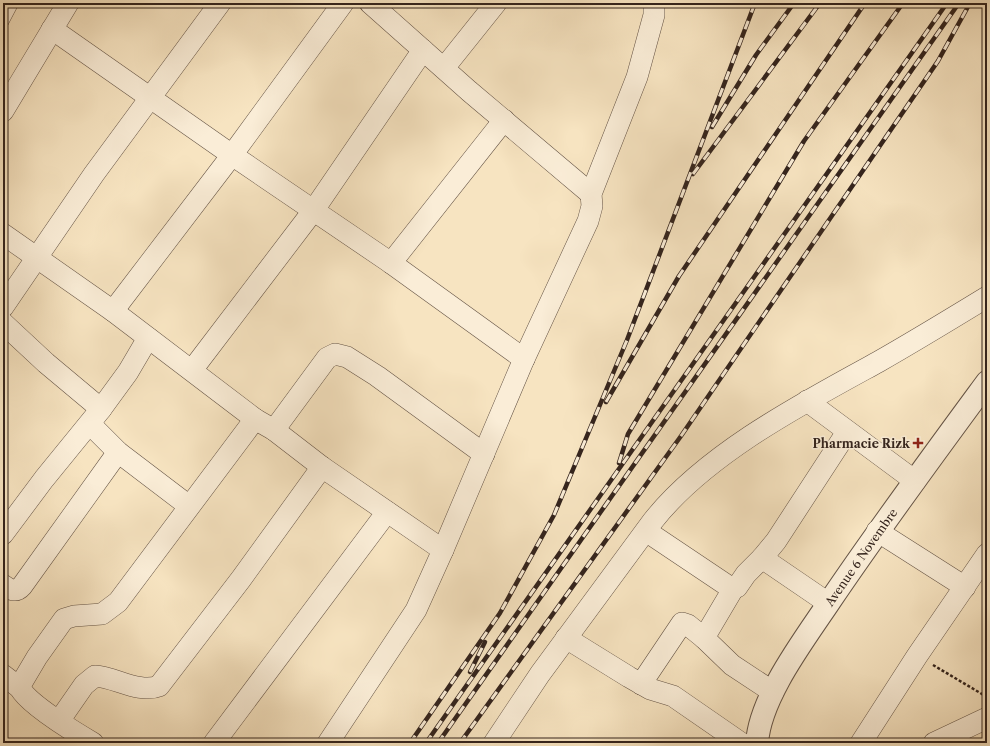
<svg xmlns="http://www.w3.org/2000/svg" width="990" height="746" font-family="'Libre Caslon Text',serif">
<rect width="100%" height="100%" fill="#f7e4c1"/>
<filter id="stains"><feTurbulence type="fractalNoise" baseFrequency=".005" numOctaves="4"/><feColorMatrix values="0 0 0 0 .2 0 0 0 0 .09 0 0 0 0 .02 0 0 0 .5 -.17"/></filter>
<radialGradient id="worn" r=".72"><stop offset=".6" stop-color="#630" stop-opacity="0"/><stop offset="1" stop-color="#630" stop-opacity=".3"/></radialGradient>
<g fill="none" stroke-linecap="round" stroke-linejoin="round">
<defs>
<polyline id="service" points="3,22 13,3"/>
<g id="minor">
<polyline points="370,3 469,91 591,194"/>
<polyline points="52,29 232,155 391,263 524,359"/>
<polyline points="444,68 496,3"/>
<polyline points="3,111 68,3"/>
<polyline points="3,234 113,311 255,419 274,430 322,467 443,550"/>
<polyline points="391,263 504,120"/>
<polyline points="3,307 94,174 220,3"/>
<polyline points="113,311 232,155 343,3"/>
<polyline points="3,323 46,363 101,409"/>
<polyline points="192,370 313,211 423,50"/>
<polyline points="807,401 915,481"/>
<polyline points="90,424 118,452 189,506"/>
<polyline points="274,430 327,358 335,354 347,357 377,376 484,454"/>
<polyline points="646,531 731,588 737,587 746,574 762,558 828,603"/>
<polyline points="877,531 965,587"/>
<polyline points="3,534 44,479 101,409 128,372 148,338"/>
<polyline points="762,558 776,541 847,432"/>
<path d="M3 585C10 590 16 593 22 586L118 452"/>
<polyline points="566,638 629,677 650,689 673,696 741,743"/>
<polyline points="704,638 732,665 773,692"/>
<polyline points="3,675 20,688"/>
<polyline points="641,684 682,623 688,625 704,638 733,589"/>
<path d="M59 721 84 685 95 676C115 677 139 694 159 686L241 579 322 467"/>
<path d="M93 743C76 733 28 704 20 688L21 684 37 657 64 619 74 616 102 614 118 602 255 419"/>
<polyline points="214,743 387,512"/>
<polyline points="328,743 416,610 443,550 524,359 588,221 592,206 591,194 637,77 654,15 654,3"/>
<path d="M494 743 540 674 652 522C705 454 803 403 878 362 915 341 951 319 987 297"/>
<polyline points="861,743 917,656 987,554"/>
<polyline points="934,743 987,718"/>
</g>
<g id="tertiary">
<path id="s1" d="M757 743C760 697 804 640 830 601 880 527 934 454 987 382"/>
</g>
</defs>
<use href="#service" stroke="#655446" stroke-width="12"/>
<use href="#minor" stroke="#655446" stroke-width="22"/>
<use href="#tertiary" stroke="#655446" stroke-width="24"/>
<polyline stroke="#34241d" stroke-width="2.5" stroke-dasharray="3 2" stroke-linecap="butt" points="933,665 987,697"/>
<use href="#service" stroke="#faedd7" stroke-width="11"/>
<use href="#minor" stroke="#faedd7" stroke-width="21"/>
<use href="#tertiary" stroke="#faedd7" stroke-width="22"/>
<defs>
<g id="rail">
<polyline points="712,127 756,55 794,3"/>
<polyline points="693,174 820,3"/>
<polyline points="606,402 679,276 865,3"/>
<polyline points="619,463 628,434 804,141 903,3"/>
<polyline points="470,672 485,642"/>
<polyline points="410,743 500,613 554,515 627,340 755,3"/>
<polyline points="426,743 947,3"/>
<polyline points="438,743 959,3"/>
<polyline points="460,743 681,436 938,61 970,3"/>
</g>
</defs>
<use href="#rail" stroke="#34241d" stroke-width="4.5"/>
<use href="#rail" stroke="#faedd7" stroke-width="3" stroke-dasharray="9" stroke-linecap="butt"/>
</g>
<path fill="#8f2418" stroke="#faedd7" stroke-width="1.5" d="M916 437h4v4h4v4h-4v4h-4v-4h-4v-4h4z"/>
<g text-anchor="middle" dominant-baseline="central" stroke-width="3" stroke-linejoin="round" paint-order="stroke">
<g font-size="12" font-weight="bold" fill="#34241d" stroke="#faedd7" text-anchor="end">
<text x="910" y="443">Pharmacie Rizk</text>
</g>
<g font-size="12" fill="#34241d" stroke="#faedd7">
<text stroke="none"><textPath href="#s1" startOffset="215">Avenue 6 Novembre</textPath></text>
</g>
</g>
<rect width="990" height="746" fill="none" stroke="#f7e4c1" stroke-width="16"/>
<rect x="4" y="4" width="982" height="738" fill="none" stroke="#34241d" stroke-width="2"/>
<rect x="8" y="8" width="974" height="730" fill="none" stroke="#34241d"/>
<rect width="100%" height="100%" filter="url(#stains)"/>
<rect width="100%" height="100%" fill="url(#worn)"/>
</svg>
